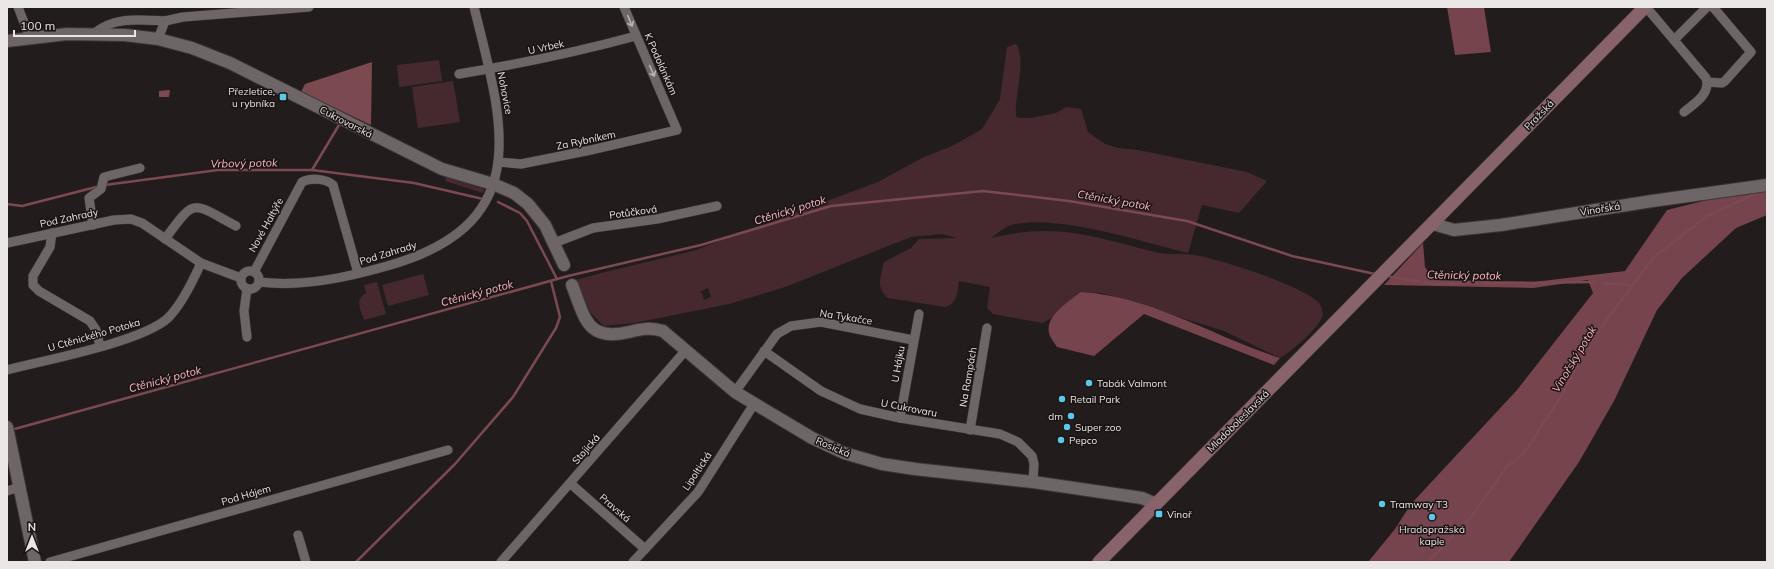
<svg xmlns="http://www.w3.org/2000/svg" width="1774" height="569" font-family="Mulish,sans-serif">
<rect width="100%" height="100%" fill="#231c1d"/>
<g fill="#46292e" fill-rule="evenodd">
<path d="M1016 44C1027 59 1014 97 1016 116L1018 118H1031L1056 113 1066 107 1081 109 1088 132 1105 144 1118 148 1138 150 1247 172 1267 181 1239 213 1202 205 1188 253C1144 242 1054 213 1011 225 1005 227 996 234 991 238 1009 234 1026 231 1045 231 1084 231 1121 244 1159 253 1171 255 1183 253 1195 255 1219 259 1304 286 1319 303 1322 306 1322 311 1323 315 1318 329 1293 350 1280 358L1224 331 1102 293 1081 292 1053 317 1043 323 993 314 987 308 990 287 959 281C957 292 958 304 945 307L888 298C875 288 881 276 884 262L911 248 919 239 957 238 942 234 911 237 785 287 729 304 634 323 604 326 591 313 576 280 605 272 693 251 878 182 922 158 954 145 982 129 992 113 1000 99 1007 47ZM708 288 711 297 704 300 702 293 699 292Z"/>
<polygon points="439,60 442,81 399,87 397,65"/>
<polygon points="453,81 460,122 418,128 412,87"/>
<polygon points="446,177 484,189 483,193 445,181"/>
<polygon points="423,274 429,295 388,306 382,285"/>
<path d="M377 282 386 314 364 320C361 310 354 300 366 293L364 285Z"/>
</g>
<g fill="#75444c">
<polygon points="1447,7 1484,7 1491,52 1455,55"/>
<polygon points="1767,189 1767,215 1736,228 1682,278 1665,300 1657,310 1614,401 1579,462 1509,562 1368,562 1395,529 1411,504 1517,390 1593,293 1588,280 1533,288 1384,285 1423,243 1425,267 1434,280 1534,282 1625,271 1667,210 1715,198"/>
<path d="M1081 292C1151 296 1214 337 1280 358L1274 365 1144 314 1094 356 1057 347C1055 344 1052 340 1050 336 1042 318 1069 301 1081 292Z"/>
</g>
<g fill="#7b4a51">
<polygon points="372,62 371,125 301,92 305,84"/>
<polygon points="170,90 169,97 159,97 159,91"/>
</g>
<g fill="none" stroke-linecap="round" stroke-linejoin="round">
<g stroke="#7b4a51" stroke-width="2.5">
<polyline points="312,170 339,125"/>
<polyline points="105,185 218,170 312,170 414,183 483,199"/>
<polyline points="498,202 520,213 527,221 557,279"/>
<polyline points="7,204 22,206 100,186"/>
<polyline points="1386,276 1435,284 1594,282"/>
<polyline points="1604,283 1632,285"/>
<polyline points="11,430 568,276 701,245 831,206 983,191 1069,201 1187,221 1292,256 1375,274"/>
<polyline points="356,562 455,464 513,397 556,328 560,317 551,281"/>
<polyline points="1428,562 1471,517 1506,468 1524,453 1562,395 1590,342 1653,258 1707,216 1759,192"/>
</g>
<defs>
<g id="minor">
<polyline points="18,7 30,38"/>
<path d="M1646 7 1706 78C1711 94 1695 103 1684 112"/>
<path d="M94 34C112 16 141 20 165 21"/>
<polyline points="158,39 165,21 183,17 309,7"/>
<polyline points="1674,40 1707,7"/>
<path d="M459 74C519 64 577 52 636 36"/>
<polyline points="1707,82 1722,83 1725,81 1751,52 1713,7"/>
<polyline points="498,162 521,164 591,150 677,130 624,7"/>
<polyline points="93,225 89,198 101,189 104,177 140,168"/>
<polyline points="52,233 50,247 33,276 33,285 39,291 90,321 96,330 100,346"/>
<path d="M165 239C196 197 191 202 236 226"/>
<polyline points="7,243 114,220 131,219 142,223 201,263 241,278"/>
<polyline points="554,243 593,228 657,219 717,206"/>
<circle cx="250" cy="280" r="9"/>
<path d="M254 272 302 182C310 177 327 179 333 185L358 273"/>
<path d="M259 282C302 287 345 278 387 266 537 224 503 124 474 7"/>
<polyline points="247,337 244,311 247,289"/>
<polyline points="764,351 821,391 860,409 900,418 1000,434 1018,442 1032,456 1034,464 1033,482"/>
<path d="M7 370C45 360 142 342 168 318 182 304 193 281 201 263"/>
<polyline points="735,392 777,334 791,326 821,322 913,340"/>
<polyline points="900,418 919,314"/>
<polyline points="970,430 987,328"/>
<polyline points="571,484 645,549"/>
<polyline points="7,491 20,487"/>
<polyline points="298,535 306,562"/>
<polyline points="50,562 448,450"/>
<polyline points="501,562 686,350"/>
<polyline points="633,562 698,492 754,404"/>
</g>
<g id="tertiary">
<polyline points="7,41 67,34 125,35 158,39 192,48 230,63 442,169 493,184 514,193 528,204 545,225 564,265"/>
<polyline points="1433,224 1454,230 1501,225 1652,201 1767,185"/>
<path d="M572 285C585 318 587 342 629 332 641 329 651 327 663 331L735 392 812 438 844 453 882 464 915 469 1033 482 1142 498 1156 504"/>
<polyline points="7,427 35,562"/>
</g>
<polyline id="secondary" points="1099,562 1645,7"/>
</defs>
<use href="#minor" stroke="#3e3738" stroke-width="10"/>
<use href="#tertiary" stroke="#3e3738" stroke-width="14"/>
<use href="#secondary" stroke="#3e3738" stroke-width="14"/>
<use href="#minor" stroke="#6e6566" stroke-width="9"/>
<use href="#tertiary" stroke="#6e6566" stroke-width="12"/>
<use href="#secondary" stroke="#89636a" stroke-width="13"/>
</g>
<defs><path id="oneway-shaft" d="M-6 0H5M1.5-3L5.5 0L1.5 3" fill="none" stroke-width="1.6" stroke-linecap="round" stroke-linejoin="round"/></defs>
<g stroke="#b9b2b3">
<use href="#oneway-shaft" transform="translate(630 21) rotate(67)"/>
<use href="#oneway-shaft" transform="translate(652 71) rotate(66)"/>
</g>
<g fill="#5bc8e7" stroke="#1a1314" stroke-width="1.5">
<rect x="279" y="93" width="8" height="8" rx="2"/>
<circle cx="1089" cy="383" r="4"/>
<circle cx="1062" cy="399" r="4"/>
<circle cx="1071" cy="416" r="4"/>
<circle cx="1067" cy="427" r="4"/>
<circle cx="1061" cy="440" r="4"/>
<circle cx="1382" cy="504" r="4"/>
<rect x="1155" y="510" width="8" height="8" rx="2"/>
<circle cx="1432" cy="517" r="4"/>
</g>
<g text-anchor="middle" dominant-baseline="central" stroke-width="3" stroke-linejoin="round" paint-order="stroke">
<g font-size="10" fill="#ebe6e6" stroke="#1a1314">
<text transform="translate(546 47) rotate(-12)">U Vrbek</text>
<text transform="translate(661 64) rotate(66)">K Podolánkám</text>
<text transform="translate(505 93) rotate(79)">Nohavice</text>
<text transform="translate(1539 115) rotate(-46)">Pražská</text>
<text transform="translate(346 122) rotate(27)">Cukrovarská</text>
<text transform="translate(586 140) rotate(-12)">Za Rybníkem</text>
<text transform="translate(1600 209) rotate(-9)">Vinořská</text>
<text transform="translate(633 212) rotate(-8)">Potůčková</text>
<text transform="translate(69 218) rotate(-12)">Pod Zahrady</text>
<text transform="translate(266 225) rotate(-61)">Nové Haltýře</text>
<text transform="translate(388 253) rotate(-17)">Pod Zahrady</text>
<text transform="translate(846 317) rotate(9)">Na Tykačce</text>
<text transform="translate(94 335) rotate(-16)">U Ctěnického Potoka</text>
<text transform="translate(898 364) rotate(-80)">U Hájku</text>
<text transform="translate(968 377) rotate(-80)">Na Rampách</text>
<text transform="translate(909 408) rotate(11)">U Cukrovaru</text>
<text transform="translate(1238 421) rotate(-45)">Mladoboleslavská</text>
<text transform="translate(833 447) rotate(23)">Rosická</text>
<text transform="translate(586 449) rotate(-49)">Stojická</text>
<text transform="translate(697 471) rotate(-56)">Lipoltická</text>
<text transform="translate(246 495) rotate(-16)">Pod Hájem</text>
<text transform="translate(615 508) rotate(41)">Pravská</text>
</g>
<g font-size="10" fill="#ebe6e6" stroke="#1a1314" text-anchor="start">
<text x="275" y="91" text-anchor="end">Přezletice,<tspan x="275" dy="12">u rybníka</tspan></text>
<text x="1097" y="383">Tabák Valmont</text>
<text x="1070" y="399">Retail Park</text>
<text x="1063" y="416" text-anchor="end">dm</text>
<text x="1075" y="427">Super zoo</text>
<text x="1069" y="440">Pepco</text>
<text x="1390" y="504">Tramway T3</text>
<text x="1167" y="514">Vinoř</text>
<text x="1432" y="529" text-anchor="middle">Hradopražská<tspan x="1432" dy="12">kaple</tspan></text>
</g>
<g font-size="11" font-style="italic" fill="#fcb9c3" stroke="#1a1314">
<text transform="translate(244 163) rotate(-1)">Vrbový potok</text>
<text transform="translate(1114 200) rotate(10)">Ctěnický potok</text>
<text transform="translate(790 210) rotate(-17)">Ctěnický potok</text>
<text transform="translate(1464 275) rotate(1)">Ctěnický potok</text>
<text transform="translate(477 293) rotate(-15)">Ctěnický potok</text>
<text transform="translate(1574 359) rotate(-59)">Vinořský potok</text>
<text transform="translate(165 379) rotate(-15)">Ctěnický potok</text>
</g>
</g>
<rect width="1774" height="569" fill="none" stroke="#ebe6e6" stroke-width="16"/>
<g transform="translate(32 537)" stroke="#1a1314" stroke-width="3" paint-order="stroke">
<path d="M0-3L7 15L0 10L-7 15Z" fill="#ebe6e6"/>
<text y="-6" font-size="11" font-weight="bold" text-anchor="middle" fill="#ebe6e6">N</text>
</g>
<path d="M14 30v6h121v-6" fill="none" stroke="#ebe6e6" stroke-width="2"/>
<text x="20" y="30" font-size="12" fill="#ebe6e6" stroke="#1a1314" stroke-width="3" paint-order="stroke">100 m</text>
</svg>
